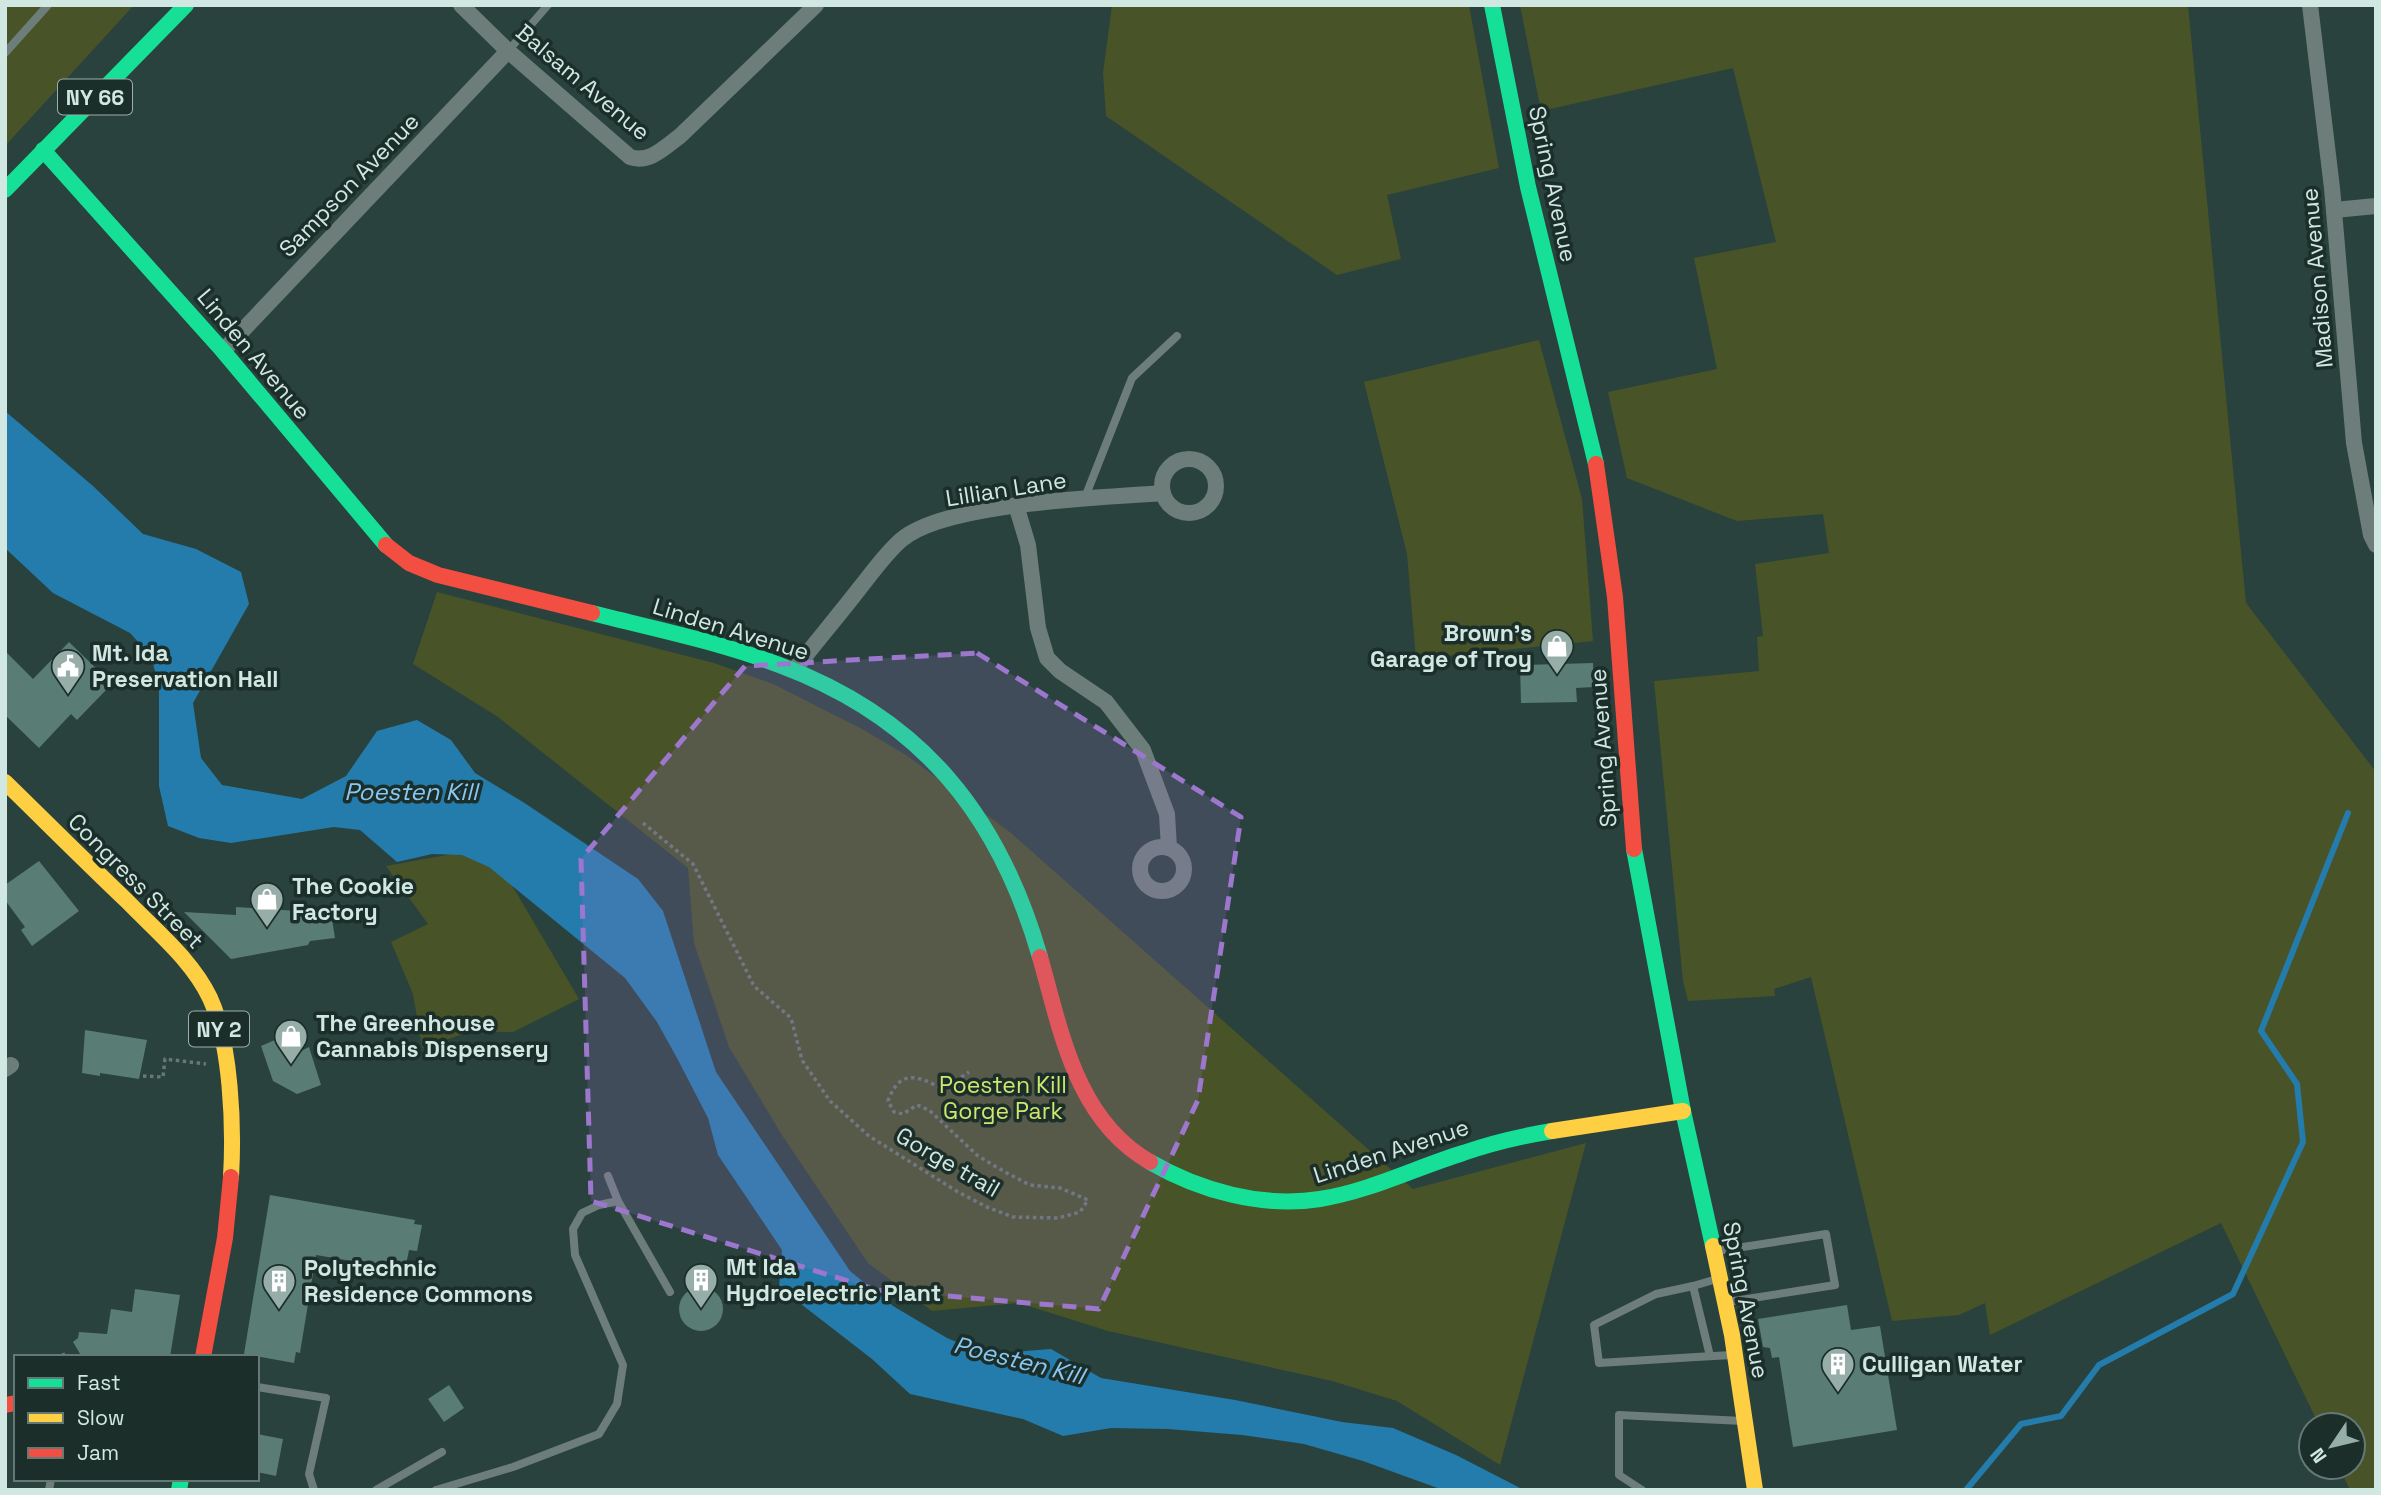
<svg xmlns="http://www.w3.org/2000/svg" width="2381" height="1495" font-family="'Space Grotesk',sans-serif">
<rect width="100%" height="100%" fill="#2a423d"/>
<g fill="#485328">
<polygon points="5,5 134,5 5,146"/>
<polygon points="1112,5 1469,5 1499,168 1387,195 1401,259 1337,275 1106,116 1103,73"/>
<polygon points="1520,5 2188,5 2246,603 2376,772 2376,1490 2350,1490 2339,1467 2353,1467 2353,1425 2319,1425 2221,1223 1990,1335 1985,1303 1959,1315 1892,1321 1811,977 1774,989 1775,996 1688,1001 1683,981 1654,681 1759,671 1757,637 1763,636 1755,564 1829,553 1823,514 1737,521 1627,478 1608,392 1717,369 1694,258 1776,242 1733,68 1541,111"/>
<polygon points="1539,340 1582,499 1593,641 1416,659 1407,554 1364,382"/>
<polygon points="437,592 714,663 773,684 862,729 906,755 1011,833 1413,1189 1586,1143 1500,1465 1397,1401 1332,1381 1108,1331 1019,1303 932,1311 868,1263 782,1135 729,1047 694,943 688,868 498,717 413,664"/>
<polygon points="486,848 500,865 579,999 513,1032 469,1032 422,1048 413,994 391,942 428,924 386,866"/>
</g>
<polygon fill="#247cac" points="5,411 93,486 143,534 196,549 241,572 249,604 193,703 201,758 222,785 302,799 346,776 377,731 417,720 451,740 475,773 523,802 638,879 663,911 716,1072 850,1271 893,1306 947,1338 985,1354 1051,1349 1101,1378 1235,1400 1342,1422 1393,1428 1456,1455 1524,1490 1443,1490 1363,1461 1304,1444 1242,1435 1168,1429 1111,1428 1063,1436 1023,1419 910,1394 872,1359 779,1287 782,1250 718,1155 708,1118 677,1058 657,1022 625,978 489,867 462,855 432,854 397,862 360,830 334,827 231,843 199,838 168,826 159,786 159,687 151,656 130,633 53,593 5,548"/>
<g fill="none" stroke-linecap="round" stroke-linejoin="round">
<polyline stroke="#247cac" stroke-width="6" points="1966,1490 2021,1424 2061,1416 2099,1365 2233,1294 2303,1142 2297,1084 2261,1031 2348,813"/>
</g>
<g fill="#597c75">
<polygon points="69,642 105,677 100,682 107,689 77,720 71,714 39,748 5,715 5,651 33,679"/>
<polygon points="1593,663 1594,687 1576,688 1577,702 1521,703 1520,665"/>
<polygon points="39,861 79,911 32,946 21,930 25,927 5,900 5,885"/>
<polygon points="236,907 331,913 335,938 310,941 308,945 231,959 184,912 236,915"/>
<polygon points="85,1030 147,1040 139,1079 100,1073 100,1076 82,1073"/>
<polygon points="293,1032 299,1052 309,1047 321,1085 297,1094 273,1081 261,1046"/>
<polygon points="270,1195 415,1220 414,1224 422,1225 417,1251 409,1250 405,1270 316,1255 300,1353 296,1352 294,1363 244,1354"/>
<circle cx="701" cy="1309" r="22"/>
<polygon points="135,1289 180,1295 170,1357 82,1357 73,1342 78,1338 79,1332 107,1334 111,1309 132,1312"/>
<polygon points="1847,1305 1851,1330 1880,1326 1897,1430 1793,1447 1779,1357 1772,1358 1770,1348 1763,1347 1758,1319"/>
<polygon points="449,1385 464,1408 444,1422 428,1399"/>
<polygon points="257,1434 283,1439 276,1476 257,1472"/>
</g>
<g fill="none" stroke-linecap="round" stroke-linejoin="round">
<g stroke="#667874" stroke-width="3.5" stroke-dasharray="3.5 3.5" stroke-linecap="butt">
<path d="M643 823 693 864 754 986 791 1018 802 1060 830 1101 869 1136 958 1192 987 1207 1013 1217 1058 1218 1080 1212 1088 1200 1060 1188 1030 1185 1005 1172 978 1156 929 1110 917 1105 903 1114 894 1112 888 1101C900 1068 918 1076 943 1089L969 1072"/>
<polyline points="143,1076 163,1077 165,1059 206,1064"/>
<polyline points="55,1357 66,1354"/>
</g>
<g stroke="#6d7e7a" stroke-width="8">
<polyline points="508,51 548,5"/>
<polyline points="5,53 48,5"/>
<polyline points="1084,500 1132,378 1177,336"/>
<polyline points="608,1176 618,1201"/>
<polyline points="1717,1251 1826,1234 1835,1285 1728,1302"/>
<polyline points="1693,1286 1717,1279"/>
<polyline points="1710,1356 1693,1286 1656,1294 1594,1325 1599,1363 1696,1357 1732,1355"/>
<polyline points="257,1387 326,1398 309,1474 314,1490"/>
<polyline points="49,1490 51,1479"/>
<polyline points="376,1490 442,1452"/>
<polyline points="436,1490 513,1467 599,1434 617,1404 623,1365 575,1255 573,1229 582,1213 599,1205 618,1201 670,1292"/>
<polyline points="1642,1490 1619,1475 1619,1415 1743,1421"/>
</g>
<g stroke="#6d7e7a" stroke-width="16">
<path d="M461 5 508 51 630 157C649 164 665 147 680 136L816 5"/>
<polyline points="2310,5 2332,188 2354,443 2371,535 2376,545"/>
<polyline points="2334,210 2376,206"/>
<polyline points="223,351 508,51"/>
<circle cx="1189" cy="486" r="27"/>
<polyline points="1016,505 1028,545 1038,628 1047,658 1060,671 1106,702 1143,750 1167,814 1169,848"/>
<path d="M795 669C816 642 838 616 859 589 872 573 885 554 901 540 945 502 1102 498 1163 493"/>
<circle cx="1162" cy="869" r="22"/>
<polyline points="5,1069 11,1065"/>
</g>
<g stroke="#16e098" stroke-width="16">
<polyline points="1492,5 1528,187 1596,464"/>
<polyline points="43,150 223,351 386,545"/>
<polyline points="5,190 186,5"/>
<path d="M592 613C655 629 720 642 782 666 922 719 999 815 1040 957"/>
<polyline points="1634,849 1683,1111 1713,1246"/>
<path d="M1150 1162C1200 1191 1262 1208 1320 1199 1370 1191 1415 1168 1463 1153 1492 1143 1522 1136 1552 1131"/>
<polyline points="179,1490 181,1479"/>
</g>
<g stroke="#ffcf43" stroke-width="16">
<path d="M5 782C46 822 86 862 127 901 156 931 192 960 210 998 231 1044 234 1126 231 1177"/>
<polyline points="1552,1131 1683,1111"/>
<polyline points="1713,1246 1732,1335 1755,1490"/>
</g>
<g stroke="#f24e42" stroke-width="16">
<polyline points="1596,464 1615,597 1634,849"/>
<polyline points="386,545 409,563 438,575 592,613"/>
<path d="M1040 957C1061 1031 1076 1120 1150 1162"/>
<polyline points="203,1357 225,1238 231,1177"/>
<polyline points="5,1405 16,1403"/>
</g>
</g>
<path fill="#9d77cd" fill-opacity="0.2" stroke="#9d77cd" stroke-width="5" stroke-dasharray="14 9" stroke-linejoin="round" d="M977 653 1241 817 1198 1100 1099 1309 877 1290 591 1201 581 859 745 666Z"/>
<defs>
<symbol id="shop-pin" viewBox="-11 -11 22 30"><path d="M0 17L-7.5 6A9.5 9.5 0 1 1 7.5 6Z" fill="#97aea8" stroke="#1b2e2a"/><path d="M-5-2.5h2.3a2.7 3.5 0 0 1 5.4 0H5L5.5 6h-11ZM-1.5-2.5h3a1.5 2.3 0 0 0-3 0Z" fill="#fff"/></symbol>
<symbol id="civic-pin" viewBox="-11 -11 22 30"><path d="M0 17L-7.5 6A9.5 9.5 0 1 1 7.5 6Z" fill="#97aea8" stroke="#1b2e2a"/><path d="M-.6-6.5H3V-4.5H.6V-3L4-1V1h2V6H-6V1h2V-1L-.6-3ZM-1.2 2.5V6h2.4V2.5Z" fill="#fff"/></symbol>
<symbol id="building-pin" viewBox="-11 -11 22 30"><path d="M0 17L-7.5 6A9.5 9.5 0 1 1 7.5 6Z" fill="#97aea8" stroke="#1b2e2a"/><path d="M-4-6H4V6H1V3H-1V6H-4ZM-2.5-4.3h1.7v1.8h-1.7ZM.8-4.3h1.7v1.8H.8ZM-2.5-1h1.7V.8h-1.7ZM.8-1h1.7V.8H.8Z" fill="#fff"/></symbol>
</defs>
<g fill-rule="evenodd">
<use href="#shop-pin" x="1538" y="627" width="38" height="52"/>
<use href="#civic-pin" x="49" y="647" width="38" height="52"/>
<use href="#shop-pin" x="248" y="880" width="38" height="52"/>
<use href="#shop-pin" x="272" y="1017" width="38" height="52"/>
<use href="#building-pin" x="682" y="1261" width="38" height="52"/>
<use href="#building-pin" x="260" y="1262" width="38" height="52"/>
<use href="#building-pin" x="1819" y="1345" width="38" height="52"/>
</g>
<g text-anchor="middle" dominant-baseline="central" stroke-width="7" stroke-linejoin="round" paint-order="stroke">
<g fill="#1b2e2a" stroke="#9ab0ab" stroke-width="2">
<rect x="58" y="79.5" width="74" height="35" rx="5"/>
<rect x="189" y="1011.5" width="60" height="35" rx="5"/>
</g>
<g font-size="21" font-weight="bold" fill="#d1e8e2">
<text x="95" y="97">NY 66</text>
<text x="219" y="1029">NY 2</text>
</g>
<g font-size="23" fill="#d1e8e2" stroke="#1b2e2a">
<text transform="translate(583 82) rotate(40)">Balsam Avenue</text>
<text transform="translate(1553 184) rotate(78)">Spring Avenue</text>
<text transform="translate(349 185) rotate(-46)">Sampson Avenue</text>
<text transform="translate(2317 278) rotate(-95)">Madison Avenue</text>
<text transform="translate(254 354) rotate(50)">Linden Avenue</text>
<text transform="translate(1006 489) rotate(-9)">Lillian Lane</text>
<text transform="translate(731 629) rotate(17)">Linden Avenue</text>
<text transform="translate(1603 748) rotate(-94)">Spring Avenue</text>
<text transform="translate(136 881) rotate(45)">Congress Street</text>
<text transform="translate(1391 1151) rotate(-18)">Linden Avenue</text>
<text transform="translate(948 1162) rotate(30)">Gorge trail</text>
<text transform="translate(1746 1300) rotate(79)">Spring Avenue</text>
</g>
<g font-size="23" font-weight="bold" fill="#d1e8e2" stroke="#1b2e2a" text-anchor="start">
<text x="1532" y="633" text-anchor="end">Brown's<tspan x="1532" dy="26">Garage of Troy</tspan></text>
<text x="92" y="653">Mt. Ida<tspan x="92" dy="26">Preservation Hall</tspan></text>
<text x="292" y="886">The Cookie<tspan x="292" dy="26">Factory</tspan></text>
<text x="316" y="1023">The Greenhouse<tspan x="316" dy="26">Cannabis Dispensery</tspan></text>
<text x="726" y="1267">Mt Ida<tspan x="726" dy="26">Hydroelectric Plant</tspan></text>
<text x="304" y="1268">Polytechnic<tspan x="304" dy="26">Residence Commons</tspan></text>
<text x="1862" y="1364">Culligan Water</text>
</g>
<g font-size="23" fill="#cfe66f" stroke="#1b2e2a">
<text x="1003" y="1085">Poesten Kill<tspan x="1003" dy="26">Gorge Park</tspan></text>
</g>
<g font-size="24" font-style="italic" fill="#88c7f1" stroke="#1b2e2a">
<text x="411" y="791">Poesten Kill</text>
<text transform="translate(1019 1360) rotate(14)">Poesten Kill</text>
</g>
</g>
<rect width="2381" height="1495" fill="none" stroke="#d1e8e2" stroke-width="14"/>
<rect x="14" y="1355" width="245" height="126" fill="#1b2e2a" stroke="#647874" stroke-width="2"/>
<rect x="28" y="1378" width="35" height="10" fill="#16e098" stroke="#647874" stroke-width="2"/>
<text x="77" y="1390" font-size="21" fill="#d1e8e2">Fast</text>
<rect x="28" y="1413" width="35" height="10" fill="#ffcf43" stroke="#647874" stroke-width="2"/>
<text x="77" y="1425" font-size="21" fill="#d1e8e2">Slow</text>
<rect x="28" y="1448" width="35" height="10" fill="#f24e42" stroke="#647874" stroke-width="2"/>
<text x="77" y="1460" font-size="21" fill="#d1e8e2">Jam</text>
<g transform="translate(2332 1446) rotate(235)"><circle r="33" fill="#1b2e2a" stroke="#647874" stroke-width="2"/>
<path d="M0-5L12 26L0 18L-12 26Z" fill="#97aea8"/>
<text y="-10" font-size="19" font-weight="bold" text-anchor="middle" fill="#d1e8e2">N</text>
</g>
</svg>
